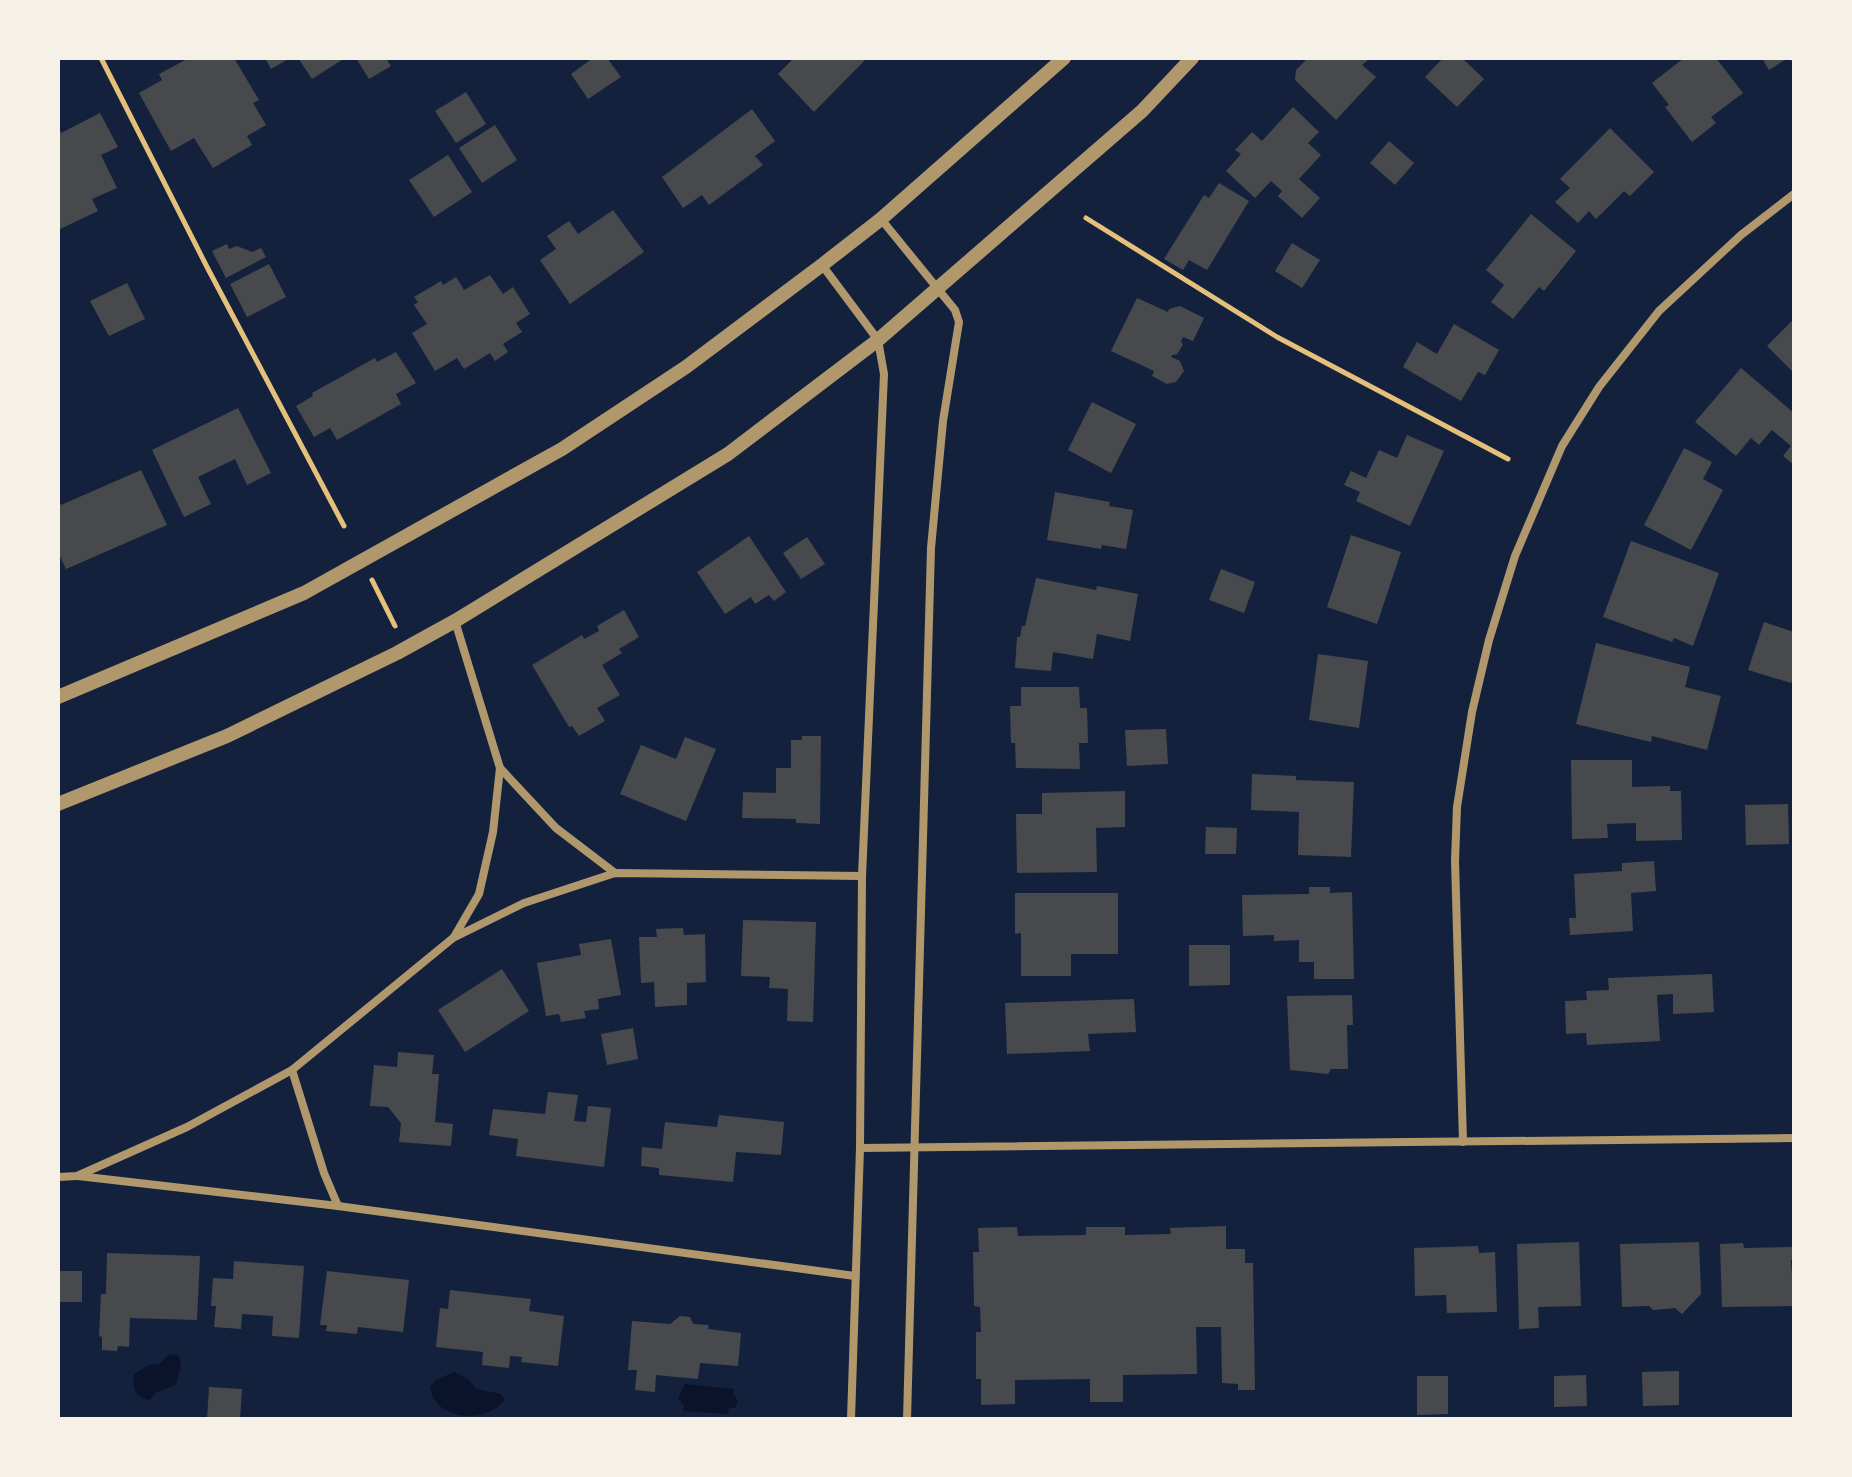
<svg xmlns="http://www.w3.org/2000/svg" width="1852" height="1477" font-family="Quicksand,sans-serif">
<rect width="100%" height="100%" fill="#14213d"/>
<g fill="#0b132b">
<path d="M170 1354 179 1356 181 1364 176 1385 155 1393 150 1400C135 1397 132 1388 134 1374L149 1365 159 1364Z"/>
<path d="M454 1372 469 1380 476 1389 501 1394 505 1399C488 1425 434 1421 430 1387L436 1380Z"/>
<polygon points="685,1384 734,1389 733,1394 738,1401 735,1408 729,1408 728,1414 683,1411 684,1406 678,1398"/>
</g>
<g fill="#48494c">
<polygon points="189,58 234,58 259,100 253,103 266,125 247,136 252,145 213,168 194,138 171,151 139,93 162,80 159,74"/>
<polygon points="265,58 290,58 271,69"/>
<polygon points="298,58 345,58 312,79"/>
<polygon points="356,58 386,58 391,66 369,79"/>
<polygon points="593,58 607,58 621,77 588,99 571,74"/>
<polygon points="794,58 867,58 814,112 778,74"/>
<polygon points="1317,58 1370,58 1362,65 1376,77 1336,120 1295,80 1296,70 1306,60"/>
<polygon points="1443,58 1462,58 1484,79 1457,107 1425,77"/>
<polygon points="1684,58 1716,58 1743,93 1711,117 1716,123 1692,142 1665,107 1669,105 1652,83"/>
<polygon points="1762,58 1794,58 1794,63 1788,58 1769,70"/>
<polygon points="466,92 486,124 456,143 435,111"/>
<polygon points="1293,107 1319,132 1308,143 1321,155 1299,179 1320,198 1302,218 1278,196 1282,191 1271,181 1255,198 1226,171 1241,154 1235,150 1252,132 1262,141"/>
<polygon points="752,109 775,141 755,156 763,165 709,205 702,195 683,208 662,177"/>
<polygon points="100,113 118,147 101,155 117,188 92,199 98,211 58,230 58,127 61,133"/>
<polygon points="495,125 517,160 482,183 459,148"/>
<polygon points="1610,128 1654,172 1630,196 1624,191 1596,219 1589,211 1578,223 1555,202 1570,188 1560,179"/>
<polygon points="1389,141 1414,163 1395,185 1370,163"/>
<polygon points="448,155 472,192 434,217 409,180"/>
<polygon points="1219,183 1249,201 1207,270 1189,260 1183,270 1164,259 1204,195 1209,198"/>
<polygon points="613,210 644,252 570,304 540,260 556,249 547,236 569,221 578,234"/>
<polygon points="1531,214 1576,251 1544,291 1539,287 1513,319 1491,302 1504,285 1486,270"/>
<polygon points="1292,243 1320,260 1302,288 1275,271"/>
<polygon points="227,244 229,249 237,246 252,252 261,248 266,257 226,278 212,251"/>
<polygon points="269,264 286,297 247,317 230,284"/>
<polygon points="490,275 503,294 513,287 530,314 516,323 522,332 503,344 508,352 495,361 490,353 464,369 457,358 435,371 412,333 427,324 414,305 418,302 414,297 441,281 443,285 456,277 464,290"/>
<polygon points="127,283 145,319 109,336 90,301"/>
<polygon points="1137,298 1168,312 1169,309 1180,306 1204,318 1193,341 1183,337 1181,341 1183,345 1177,354 1172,355 1171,357 1180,361 1184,371 1176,382 1167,384 1152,376 1154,371 1111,351"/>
<polygon points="1794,319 1794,373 1767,346"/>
<polygon points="1454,324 1499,350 1485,375 1478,372 1461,401 1403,367 1417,342 1437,354"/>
<polygon points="396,352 416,383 396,394 401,404 337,440 330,428 314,437 296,406 313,396 312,393 375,358 377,362"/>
<polygon points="1741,368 1794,413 1794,465 1783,456 1791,446 1772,430 1759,445 1751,438 1736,456 1695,422"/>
<polygon points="1092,402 1136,424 1111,473 1068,450"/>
<polygon points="238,408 271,473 247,485 235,459 198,477 211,504 184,517 152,450"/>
<polygon points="1407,435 1444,451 1410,526 1356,501 1360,492 1344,485 1351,471 1366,478 1379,450 1397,458"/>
<polygon points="1684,448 1712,462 1703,479 1723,490 1691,550 1644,525"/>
<polygon points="141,470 167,525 66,569 58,552 58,498 61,505"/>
<polygon points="1055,492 1110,502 1109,506 1133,510 1126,549 1102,545 1101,549 1047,540"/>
<polygon points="1351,535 1401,552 1377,624 1327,607"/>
<polygon points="749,536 786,592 774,601 769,595 755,604 751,597 725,614 697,572"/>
<polygon points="807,537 825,564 801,579 783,553"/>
<polygon points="1631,541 1719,573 1693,646 1674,638 1672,642 1603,617"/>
<polygon points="1221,569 1255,582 1244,613 1209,600"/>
<polygon points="1036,578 1096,590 1097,586 1138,594 1130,641 1097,634 1093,659 1053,652 1051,671 1015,668 1017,637 1020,637 1022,626 1025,626"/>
<polygon points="624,610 639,637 619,649 622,653 602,665 620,695 597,708 605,721 579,736 572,726 569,727 532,665 582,635 584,639 599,631 597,626"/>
<polygon points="1764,622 1794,632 1794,674 1791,683 1748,670"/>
<polygon points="1596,643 1690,667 1685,687 1721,696 1707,750 1652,736 1651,742 1576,724"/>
<polygon points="1318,654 1368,661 1359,728 1309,720"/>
<polygon points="1021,687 1079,687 1080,708 1087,708 1088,743 1079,743 1080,769 1016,768 1015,743 1011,743 1010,706 1021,706"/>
<polygon points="1166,729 1168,764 1127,766 1125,730"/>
<polygon points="802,736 821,736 820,824 796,823 796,819 742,818 743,792 776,793 776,768 791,768 791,740 802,740"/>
<polygon points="685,737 716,749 686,821 620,794 641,745 676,759"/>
<polygon points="1571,760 1632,760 1632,787 1670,786 1670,791 1681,791 1682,840 1636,841 1636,823 1607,824 1608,838 1572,839"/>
<polygon points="1252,774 1296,776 1296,780 1354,782 1351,857 1298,855 1299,812 1251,810"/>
<polygon points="1125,791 1125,827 1096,828 1097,872 1017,873 1016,814 1042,814 1042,793"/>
<polygon points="1788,804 1789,844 1746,845 1745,805"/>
<polygon points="1206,827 1237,828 1236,854 1205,854"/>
<polygon points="1654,861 1656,891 1631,893 1633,931 1570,935 1569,918 1576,918 1574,874 1622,871 1622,863"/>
<polygon points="1309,887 1330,887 1330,893 1352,892 1354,979 1314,979 1314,962 1299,962 1299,940 1274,941 1274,935 1243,936 1242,895 1309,894"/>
<polygon points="1015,893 1118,893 1118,954 1071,954 1071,976 1021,976 1021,933 1015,934"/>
<polygon points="743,920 816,922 813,1022 787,1021 788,989 769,988 770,977 741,976"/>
<polygon points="683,928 684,935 705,934 706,982 687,983 687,1005 655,1007 654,982 641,983 639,937 657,937 656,929"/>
<polygon points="611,939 621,995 598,999 599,1009 584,1011 586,1018 561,1022 559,1014 546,1016 537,963 581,955 579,944"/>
<polygon points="1189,945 1230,945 1230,985 1189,986"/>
<polygon points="502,969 529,1011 465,1052 438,1010"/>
<polygon points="1712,974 1714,1012 1673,1014 1673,994 1657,995 1660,1041 1587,1045 1586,1033 1566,1034 1565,1001 1587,1000 1586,991 1609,990 1608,978"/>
<polygon points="1352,995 1353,1025 1347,1025 1348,1069 1331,1069 1328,1074 1290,1070 1287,996"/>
<polygon points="1134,999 1136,1032 1088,1034 1090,1051 1007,1054 1005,1003"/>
<polygon points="633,1028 638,1059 607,1065 601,1034"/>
<polygon points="398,1052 434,1055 432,1074 439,1074 435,1122 453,1124 451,1146 399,1142 401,1123 388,1107 370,1106 374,1065 397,1067"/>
<polygon points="548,1092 578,1095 574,1121 586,1122 588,1106 611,1108 604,1167 516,1156 518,1139 489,1135 493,1109 545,1114"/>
<polygon points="719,1115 784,1122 781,1155 736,1152 733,1182 659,1175 659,1168 641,1166 642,1147 662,1149 665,1122 717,1127"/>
<polygon points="1226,1226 1226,1249 1245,1249 1245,1263 1253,1263 1255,1390 1238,1390 1238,1384 1222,1383 1221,1327 1196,1327 1197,1374 1123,1375 1123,1402 1090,1402 1090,1379 1015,1380 1015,1404 981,1405 981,1379 976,1379 976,1332 981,1332 980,1307 974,1306 973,1252 979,1252 978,1228 1017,1227 1018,1236 1086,1235 1086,1227 1125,1227 1125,1235 1171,1234 1170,1228"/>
<polygon points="1579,1242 1581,1306 1538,1307 1539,1328 1519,1329 1517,1244"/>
<polygon points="1699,1242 1701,1294 1682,1314 1675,1308 1653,1310 1649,1306 1622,1307 1620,1244"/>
<polygon points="1743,1243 1744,1248 1794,1247 1794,1260 1791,1260 1794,1306 1722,1307 1720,1244"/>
<polygon points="1478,1246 1479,1253 1495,1252 1497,1312 1447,1313 1446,1295 1415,1296 1414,1248"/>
<polygon points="107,1253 200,1256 197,1320 130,1318 129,1347 118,1346 117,1351 102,1350 102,1337 99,1336 101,1294 106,1294"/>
<polygon points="234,1261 304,1266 299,1338 272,1336 273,1316 242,1314 241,1329 214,1327 216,1306 211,1306 213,1278 233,1279"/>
<rect x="58" y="1271" width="24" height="31"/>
<polygon points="327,1271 409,1280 403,1332 358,1327 357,1334 326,1331 327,1325 320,1325"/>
<polygon points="450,1290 531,1299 529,1311 564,1316 558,1366 521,1362 522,1357 510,1356 509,1368 482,1365 483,1352 436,1347 440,1308 448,1309"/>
<polygon points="680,1316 690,1317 693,1324 709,1325 708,1329 741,1333 738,1366 700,1363 698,1379 656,1375 655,1392 635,1390 637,1370 628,1370 632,1321 670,1324"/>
<polygon points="1679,1371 1679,1405 1643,1406 1642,1372"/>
<polygon points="1586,1375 1587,1406 1554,1407 1554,1376"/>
<polygon points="1417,1376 1448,1376 1448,1414 1417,1415"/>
<polygon points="209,1387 242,1389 240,1419 207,1419"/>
</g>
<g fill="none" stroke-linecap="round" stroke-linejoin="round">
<g stroke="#e5c07b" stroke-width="5">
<polyline points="101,58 207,267 344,526"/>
<polyline points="1086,218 1277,337 1508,459"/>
<polyline points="372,580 395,626"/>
</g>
<g stroke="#b1986c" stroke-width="8">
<polyline points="881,219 955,310 959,322 943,421 931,548 907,1419"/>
<polyline points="822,265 878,340 884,374 862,876 860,1148 851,1419"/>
<polyline points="500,768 556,828 615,873"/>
<polyline points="454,937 479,894 493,832 500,768 455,621"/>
<polyline points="292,1070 324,1173 338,1206"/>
<polyline points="1463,1142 1455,861 1457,807 1472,712 1489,640 1515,556 1562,446 1599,387 1659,311 1741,235 1794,194"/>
<polyline points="860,1148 1794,1138"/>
<polyline points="78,1176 338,1206 855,1276"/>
<polyline points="58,1177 77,1176 187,1127 292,1070 453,938 524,903 615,873 862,876"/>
</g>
<g stroke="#b1986c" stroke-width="14">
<polyline points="58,697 304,593 562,449 686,367 822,265 881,219 1064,58"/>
<polyline points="58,804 227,736 397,653 455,621 728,454 878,340 1142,111 1192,58"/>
</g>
</g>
<rect width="1852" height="1477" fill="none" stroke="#f6f1e7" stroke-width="120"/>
</svg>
